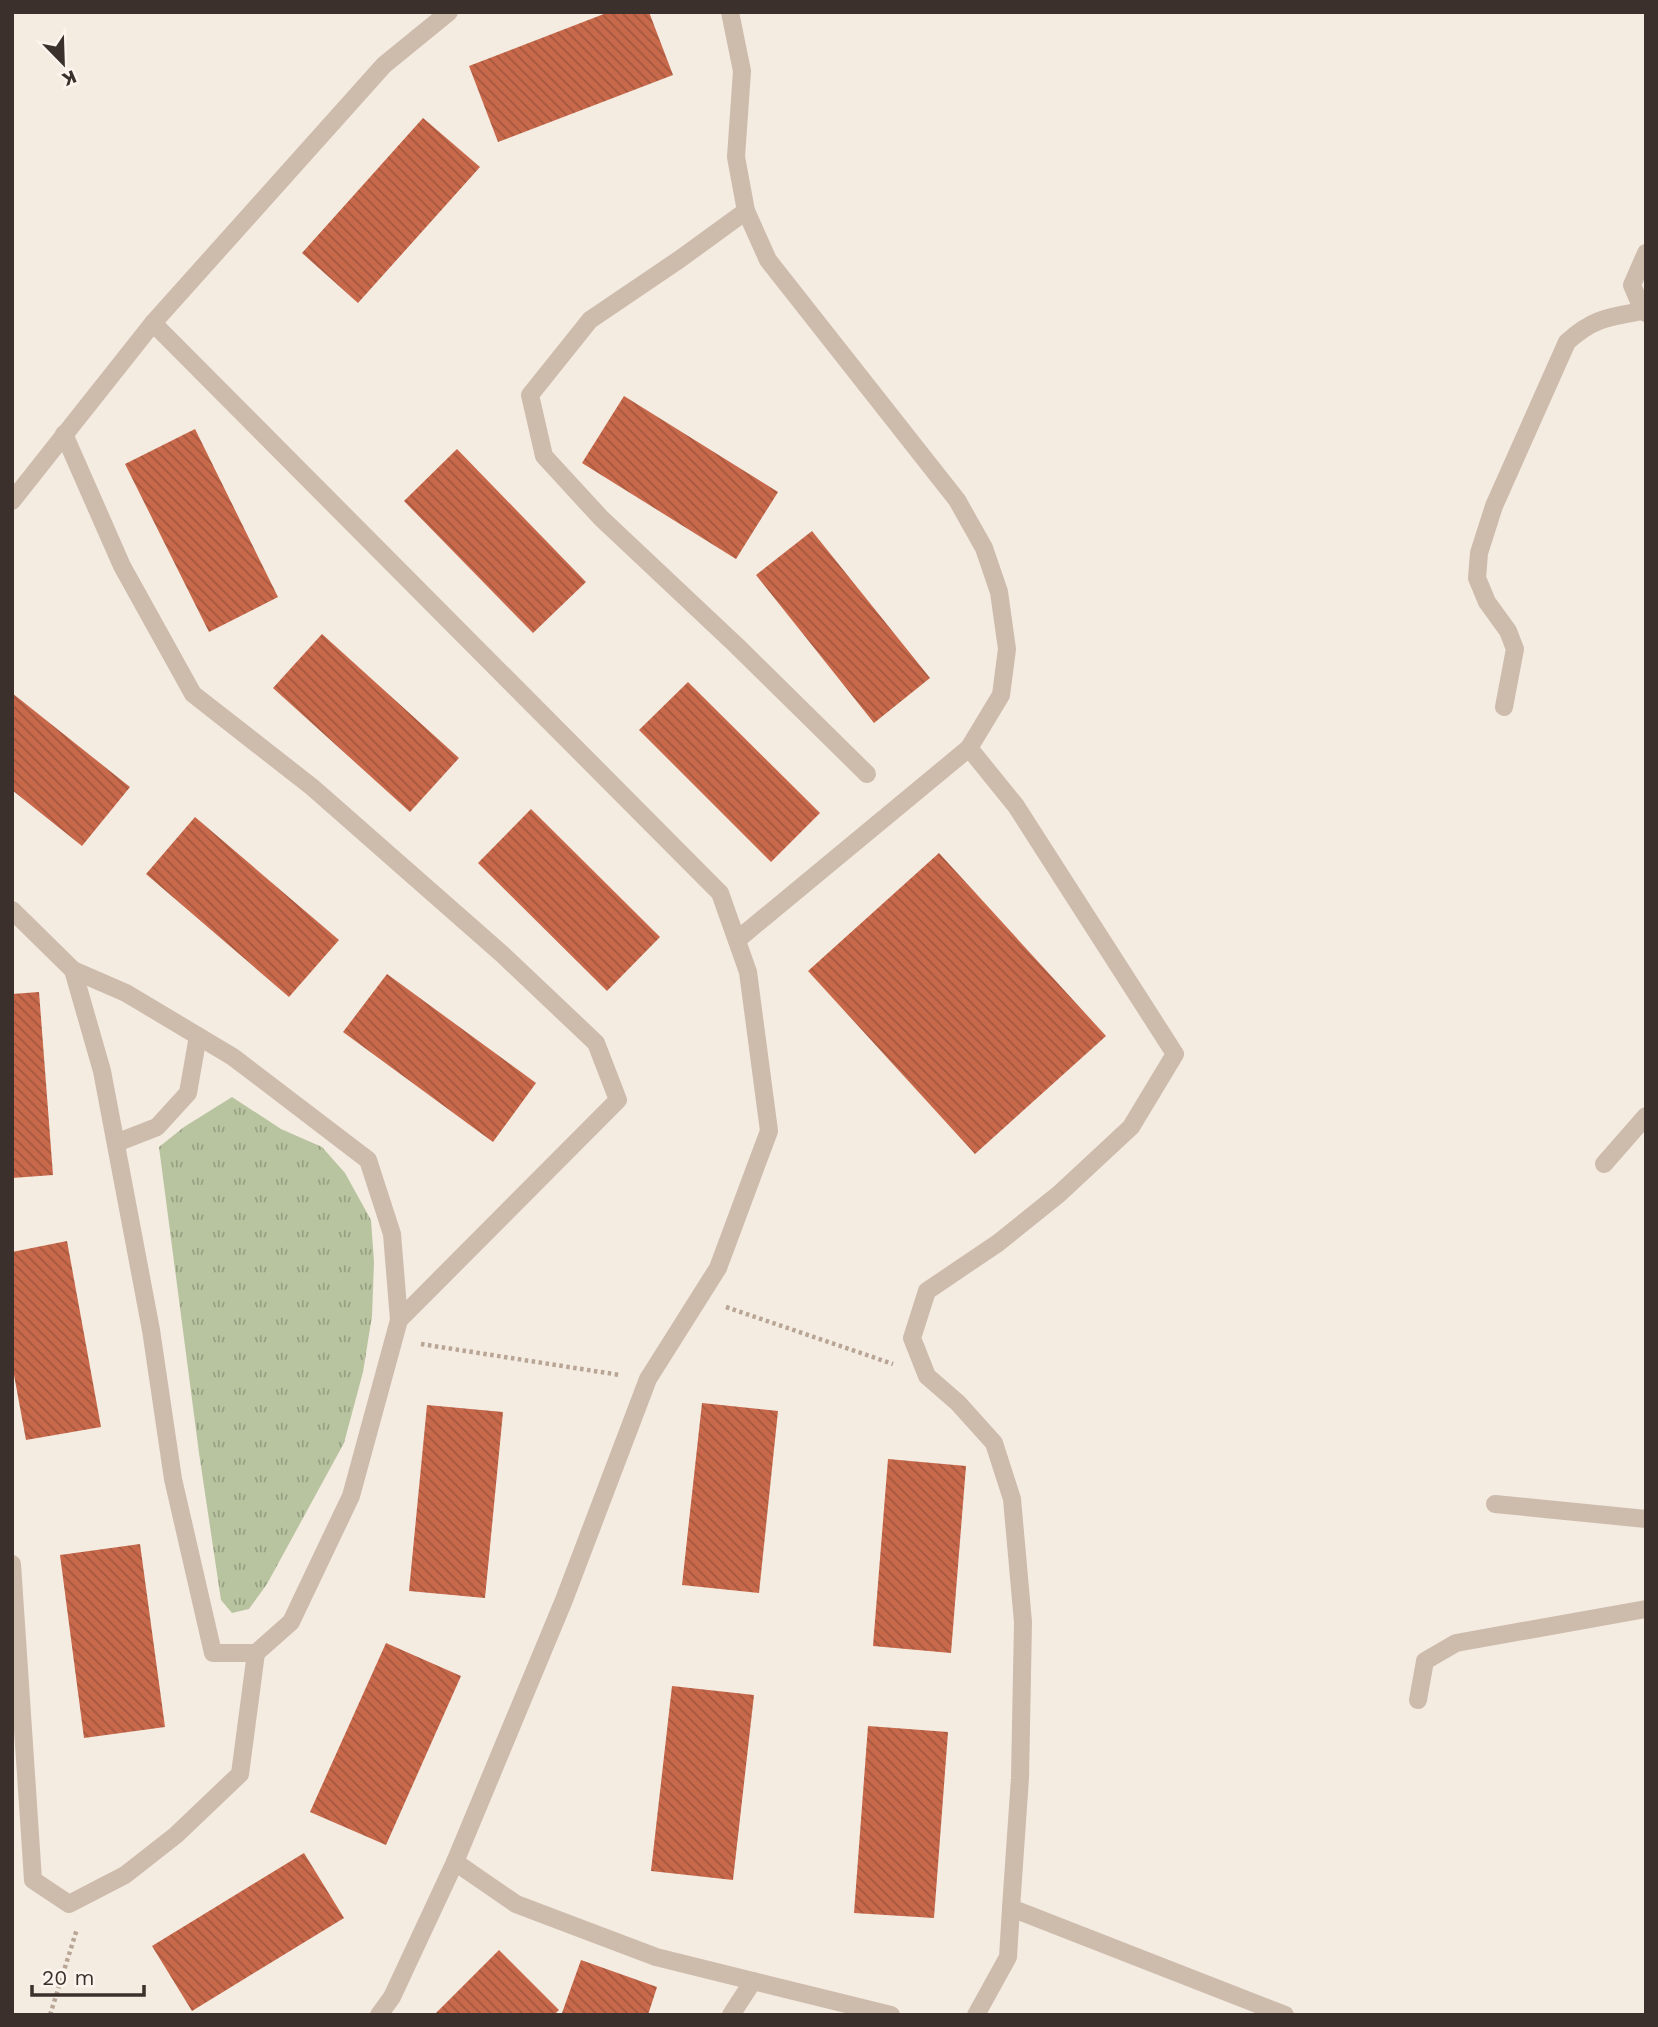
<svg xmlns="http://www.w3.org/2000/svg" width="1658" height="2027" font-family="'Work Sans',sans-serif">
<defs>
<pattern id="park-tufts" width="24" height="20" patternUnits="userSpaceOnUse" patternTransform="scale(1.75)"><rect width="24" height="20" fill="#b8c4a0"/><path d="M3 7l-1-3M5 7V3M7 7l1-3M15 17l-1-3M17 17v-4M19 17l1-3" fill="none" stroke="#97a083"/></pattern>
<pattern id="building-back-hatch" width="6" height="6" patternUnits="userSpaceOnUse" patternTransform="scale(1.75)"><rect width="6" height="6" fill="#c8694b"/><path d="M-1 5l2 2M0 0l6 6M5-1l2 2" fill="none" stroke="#a4573f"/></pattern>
</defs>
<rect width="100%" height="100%" fill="#f4ebe1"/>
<polygon fill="url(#park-tufts)" points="232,1097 281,1129 322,1147 345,1173 371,1220 374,1262 372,1316 363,1372 344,1443 267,1584 249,1609 232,1613 221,1600 199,1453 159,1147 184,1127"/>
<g fill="url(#building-back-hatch)">
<polygon points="609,12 649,12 673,75 498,142 469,66"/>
<polygon points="423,118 480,167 358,303 302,253"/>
<polygon points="624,396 778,492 736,559 582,463"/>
<polygon points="195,429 278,597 209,632 125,464"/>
<polygon points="457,449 586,582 533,633 404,501"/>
<polygon points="812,531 930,678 874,723 756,575"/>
<polygon points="322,634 459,758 410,812 273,688"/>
<polygon points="688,682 820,813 771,862 639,730"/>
<polygon points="12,693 130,787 82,846 12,790"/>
<polygon points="531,809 660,937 607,991 478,863"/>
<polygon points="195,817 339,940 289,997 146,874"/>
<polygon points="939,853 1106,1036 975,1154 808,971"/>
<polygon points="387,974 536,1083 493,1142 343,1032"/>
<polygon points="39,992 53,1175 12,1178 12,994"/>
<polygon points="67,1241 101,1427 26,1440 12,1364 12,1252"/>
<polygon points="702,1403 778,1411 759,1593 682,1585"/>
<polygon points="427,1405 503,1412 485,1598 409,1591"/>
<polygon points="888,1459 966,1466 951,1653 873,1646"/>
<polygon points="140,1544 165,1727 84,1738 60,1555"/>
<polygon points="386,1643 461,1676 386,1845 310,1812"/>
<polygon points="672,1686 754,1695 733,1880 651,1871"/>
<polygon points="868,1726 948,1732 934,1918 854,1913"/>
<polygon points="304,1853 344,1918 192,2011 152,1946"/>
<polygon points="499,1950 559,2010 554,2015 434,2015"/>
<polygon points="581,1960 657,1987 648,2015 562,2013"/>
</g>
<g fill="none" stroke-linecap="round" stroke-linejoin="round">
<g stroke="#b9a596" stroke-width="4.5" stroke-dasharray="3.5 3.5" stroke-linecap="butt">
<polyline points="726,1307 893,1364"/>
<polyline points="421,1344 620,1375"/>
<polyline points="50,2015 77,1929"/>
</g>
<g stroke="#cdbbac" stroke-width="18">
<polyline points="1495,1504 1646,1519"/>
<polyline points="1418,1700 1425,1661 1456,1643 1646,1609"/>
<polyline points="1011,1908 1285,2015"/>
</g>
<g stroke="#cdbbac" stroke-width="18">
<polyline points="730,12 742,71 736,157 746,211 768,260 957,500 984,548 999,592 1007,649 1001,695 969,748 737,940"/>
<polyline points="746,211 680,259 590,320 530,395 544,456 601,518 737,646 867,774"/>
<polyline points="1646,253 1632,285 1643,311 1646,313"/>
<polyline points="153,323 720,893 748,972 769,1131 718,1268 648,1379 564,1600 455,1862 392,1997 379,2015"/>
<polyline points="12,501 153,323 384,65 449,12"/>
<path d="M1504 707 1515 649 1508 631 1487 602 1477 578 1479 553 1494 506 1567 342C1593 318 1609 317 1643 311"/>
<polyline points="969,748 1016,806 1175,1054 1131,1127 1059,1194 998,1243 927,1291 912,1338 927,1376 958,1403 994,1443 1012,1499 1023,1622 1020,1778 1011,1908 1008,1957 976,2015"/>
<polyline points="12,910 73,970 102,1071 151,1330 173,1479 213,1653 256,1653 291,1622 351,1496 399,1320 618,1100 596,1043 502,954 312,787 193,694 122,566 64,434"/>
<polyline points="73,970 126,993 233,1057 368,1160 392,1234 399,1320"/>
<polyline points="116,1143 157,1127 188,1093 198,1036"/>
<polyline points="1604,1164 1646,1116"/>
<polyline points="12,1564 33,1880 69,1904 125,1875 176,1835 240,1774 256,1653"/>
<polyline points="455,1862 516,1904 656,1957 891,2015"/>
<polyline points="731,2015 753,1981"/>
</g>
</g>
<rect width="1658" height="2027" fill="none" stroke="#3b302b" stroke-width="28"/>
<g transform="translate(63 63) rotate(157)" stroke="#fbf5ee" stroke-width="5" paint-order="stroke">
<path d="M0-5L12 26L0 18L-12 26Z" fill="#3b302b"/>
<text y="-10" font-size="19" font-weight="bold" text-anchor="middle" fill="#3b302b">K</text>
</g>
<path d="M32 1985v10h112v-10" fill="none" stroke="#3b302b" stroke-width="3.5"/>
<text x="42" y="1985" font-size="21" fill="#3b302b" stroke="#fbf5ee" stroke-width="5" paint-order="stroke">20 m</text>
</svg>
